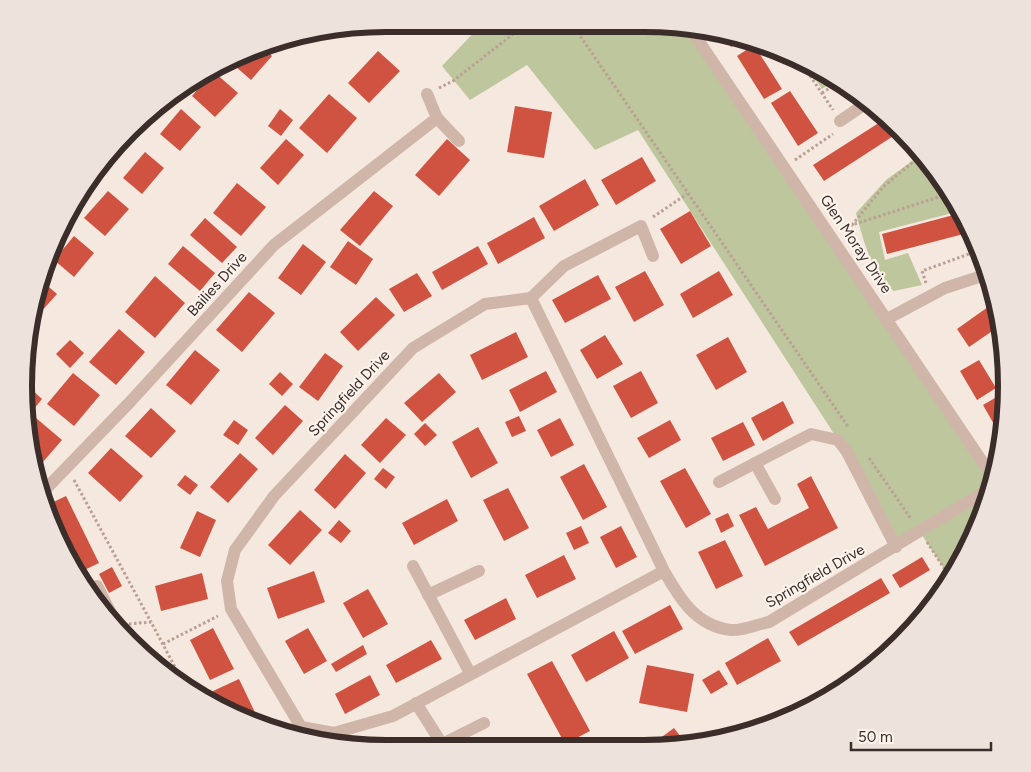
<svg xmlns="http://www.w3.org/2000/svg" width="1031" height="772" font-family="Figtree,sans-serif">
<rect width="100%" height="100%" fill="#f5e8df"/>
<g fill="#bdc69d">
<polygon points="482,24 668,25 690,28 994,479 980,524 951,579 920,532 896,547 838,440 638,130 595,150 527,65 470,100 442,66"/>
<polygon points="803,60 805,61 836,80 822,89"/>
<path d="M919 156 946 185 960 211 879 232 885 260 908 253 922 285 894 291C872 276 863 239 856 213L886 180Z"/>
</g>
<g fill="#d05342">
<polygon points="405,24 450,24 448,35 405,30"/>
<polygon points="722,33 739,36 745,38 731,47"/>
<polygon points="292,36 296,36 287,45 282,40"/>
<polygon points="754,45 782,89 764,99 737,56"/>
<polygon points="264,48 272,56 251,80 235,66 243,56"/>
<polygon points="378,51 400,71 369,103 348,83"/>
<polygon points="213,71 238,93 215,117 192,96"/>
<polygon points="790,91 818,133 798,146 771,103"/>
<polygon points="329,94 357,118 327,153 299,128"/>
<polygon points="515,106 552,112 544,158 507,152"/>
<polygon points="181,109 201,127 180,151 160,134"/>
<polygon points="280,109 293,120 281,136 268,126"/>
<polygon points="885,119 898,133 824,181 813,165"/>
<polygon points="286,139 304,155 278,185 260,168"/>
<polygon points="447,139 470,160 439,196 415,175"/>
<polygon points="145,152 164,168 142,194 123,178"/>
<polygon points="642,157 656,181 616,205 601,180"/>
<polygon points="585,179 599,205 554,231 539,206"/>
<polygon points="237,183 266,207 241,236 213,213"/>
<polygon points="108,191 129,209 105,236 84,218"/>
<polygon points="374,191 393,206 360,246 340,230"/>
<polygon points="690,211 711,246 681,264 660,229"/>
<polygon points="961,213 971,232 887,254 882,234"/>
<polygon points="534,217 545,238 498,264 487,243"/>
<polygon points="205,218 237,247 222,263 190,235"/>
<polygon points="74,236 94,253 74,277 54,260"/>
<polygon points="348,241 373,259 356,285 330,267"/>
<polygon points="303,244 326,262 301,295 278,278"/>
<polygon points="183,246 215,273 200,291 168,264"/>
<polygon points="478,246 488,264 442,290 432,272"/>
<polygon points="645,271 664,305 634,322 615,287"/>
<polygon points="719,271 733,295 693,318 680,294"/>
<polygon points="417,273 432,296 404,312 389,289"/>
<polygon points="598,275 611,299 565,323 552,300"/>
<polygon points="155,276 185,303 155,338 125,312"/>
<polygon points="42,281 57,294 30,324 31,315"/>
<polygon points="249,292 275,313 242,352 216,330"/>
<polygon points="376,297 395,315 358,351 340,332"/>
<polygon points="995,302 1001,325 969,347 957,329"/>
<polygon points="119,329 145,352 116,385 89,362"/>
<polygon points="516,332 528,357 482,380 470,355"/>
<polygon points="605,335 623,364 597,379 580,350"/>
<polygon points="728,337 747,372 716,390 696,355"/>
<polygon points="70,340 84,353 70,368 56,354"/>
<polygon points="195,350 220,370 191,405 166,385"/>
<polygon points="325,353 343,366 318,401 299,387"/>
<polygon points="979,360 996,388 977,400 960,371"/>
<polygon points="546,371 557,392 520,412 509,390"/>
<polygon points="641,371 658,403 631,418 613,386"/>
<polygon points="280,372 293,384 282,396 269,384"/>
<polygon points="73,373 100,395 74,426 47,404"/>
<polygon points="439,373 456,392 422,422 404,403"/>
<polygon points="29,387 42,399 29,415 25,409 26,392"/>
<polygon points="1000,395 1005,404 1003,433 1000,435 983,405"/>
<polygon points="783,401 794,423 763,441 751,418"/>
<polygon points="285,405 303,421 273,455 255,438"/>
<polygon points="151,408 176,431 151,458 125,436"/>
<polygon points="519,416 526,431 512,437 505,422"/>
<polygon points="36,418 62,440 36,470 28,427"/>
<polygon points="386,418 406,435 380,463 361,445"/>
<polygon points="560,418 574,445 551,457 537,430"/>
<polygon points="234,420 248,430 238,445 223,435"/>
<polygon points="670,420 681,440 649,458 637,438"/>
<polygon points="743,422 755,445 723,461 711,438"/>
<polygon points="425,423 437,435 425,446 414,434"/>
<polygon points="478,427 498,463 471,478 452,442"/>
<polygon points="111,448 143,476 120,502 88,473"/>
<polygon points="240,453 258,469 228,503 210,487"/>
<polygon points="345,454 366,473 335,509 314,490"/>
<polygon points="584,464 607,507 583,520 560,477"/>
<polygon points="383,468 395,477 386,489 374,479"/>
<polygon points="685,468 711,514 686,528 660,481"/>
<polygon points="185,475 198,485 190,495 177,485"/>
<polygon points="811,476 838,528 765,566 739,515 756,507 768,529 809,508 797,484"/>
<polygon points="508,488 529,528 504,541 483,500"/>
<polygon points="66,496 99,563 78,573 45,506"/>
<polygon points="447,499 458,521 414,545 402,523"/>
<polygon points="300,510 322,530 290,565 268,545"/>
<polygon points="197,511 216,520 200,557 180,548"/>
<polygon points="728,513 734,526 721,533 715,519"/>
<polygon points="339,520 351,531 341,543 328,533"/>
<polygon points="581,526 589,543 574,550 566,533"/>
<polygon points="621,526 637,557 616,568 600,537"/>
<polygon points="725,540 743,576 716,589 698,552"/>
<polygon points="564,555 576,579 537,598 525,575"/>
<polygon points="922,557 930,570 900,588 892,575"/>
<polygon points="112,567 122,586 109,593 99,574"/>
<polygon points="314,571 325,602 278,619 267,588"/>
<polygon points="202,573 208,599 161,611 155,586"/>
<polygon points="881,578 890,593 798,646 789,632"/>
<polygon points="368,589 388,624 363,638 343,603"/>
<polygon points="506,598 516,619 475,640 464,620"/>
<polygon points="670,605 683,629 635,654 622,631"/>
<polygon points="213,628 234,669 210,680 190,640"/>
<polygon points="308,628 327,661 304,674 285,641"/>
<polygon points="614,631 629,658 586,682 571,655"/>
<polygon points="768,638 781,661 737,685 725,663"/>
<polygon points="431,640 442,659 396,683 386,665"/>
<polygon points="363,645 367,654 336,672 331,664"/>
<polygon points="552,661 590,731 565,744 527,674"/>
<polygon points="647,665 694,674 687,712 639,703"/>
<polygon points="719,670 728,684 711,694 702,680"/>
<polygon points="370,675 380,695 345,714 335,694"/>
<polygon points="239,679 261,725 221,707 213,691"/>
<polygon points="797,706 800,712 772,724"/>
<polygon points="674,728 687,745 651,745"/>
</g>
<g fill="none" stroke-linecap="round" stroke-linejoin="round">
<g stroke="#bb9f93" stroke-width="3" stroke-dasharray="2.5 2.5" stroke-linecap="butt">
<polyline points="572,24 849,428"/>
<polyline points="799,59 833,110"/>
<polyline points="439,88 453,81 526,24"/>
<polyline points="822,93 839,82"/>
<polyline points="920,156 883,187 852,225 951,193"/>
<polyline points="795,160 833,134"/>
<polyline points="653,217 687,194"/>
<polyline points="926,283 922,271 980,250"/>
<polyline points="869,458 911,519"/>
<polyline points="74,480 151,622"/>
<polyline points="927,542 951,579"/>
<polyline points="129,624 151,622 185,686"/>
<polyline points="163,644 218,616"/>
</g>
<g stroke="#cfb6a9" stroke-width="12">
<polyline points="437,118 459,141"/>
<polyline points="840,121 868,102"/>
<polyline points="531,298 564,266 641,226 653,256"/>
<polyline points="887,319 945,288 988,274"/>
<polyline points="755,463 775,499"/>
<polyline points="719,482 811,434 838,440 847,452 896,547"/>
<polyline points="41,494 129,403 274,245 437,118 427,94"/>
<polyline points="413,566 470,673"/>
<path d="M664 571 393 716 334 733 301 727 231 609 227 581 235 550 274 496 413 348 485 304 531 298 664 571C680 599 696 626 731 630 742 631 758 624 769 622L991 488"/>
<polyline points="97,586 116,623"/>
<polyline points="428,595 479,571"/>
<polyline points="416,703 442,744 484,723"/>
</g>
<polyline stroke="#cfb6a9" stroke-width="12" points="690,28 994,479"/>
</g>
<g text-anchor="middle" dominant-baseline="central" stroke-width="4.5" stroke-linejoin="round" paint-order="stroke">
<g font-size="15" fill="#3b2d2a" stroke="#fcf3ec">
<text transform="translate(856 244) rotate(56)">Glen Moray Drive</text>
<text transform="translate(217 284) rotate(-48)">Bailies Drive</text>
<text transform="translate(349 393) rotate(-47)">Springfield Drive</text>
<text transform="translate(815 576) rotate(-30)">Springfield Drive</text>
</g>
</g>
<path d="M0 0H1031V772H0ZM386 32H644A354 354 0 0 1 998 386V386A354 354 0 0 1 644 740H386A354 354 0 0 1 32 386V386A354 354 0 0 1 386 32Z" fill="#ede3dc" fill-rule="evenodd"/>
<path fill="none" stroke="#3b2d2a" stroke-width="6" d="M386 32H644A354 354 0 0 1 998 386V386A354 354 0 0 1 644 740H386A354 354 0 0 1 32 386V386A354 354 0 0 1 386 32Z"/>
<path d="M851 742v8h140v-8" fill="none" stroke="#3b2d2a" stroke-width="2.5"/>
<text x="858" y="742" font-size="15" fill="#3b2d2a" stroke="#fcf3ec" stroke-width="4" paint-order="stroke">50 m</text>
</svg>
